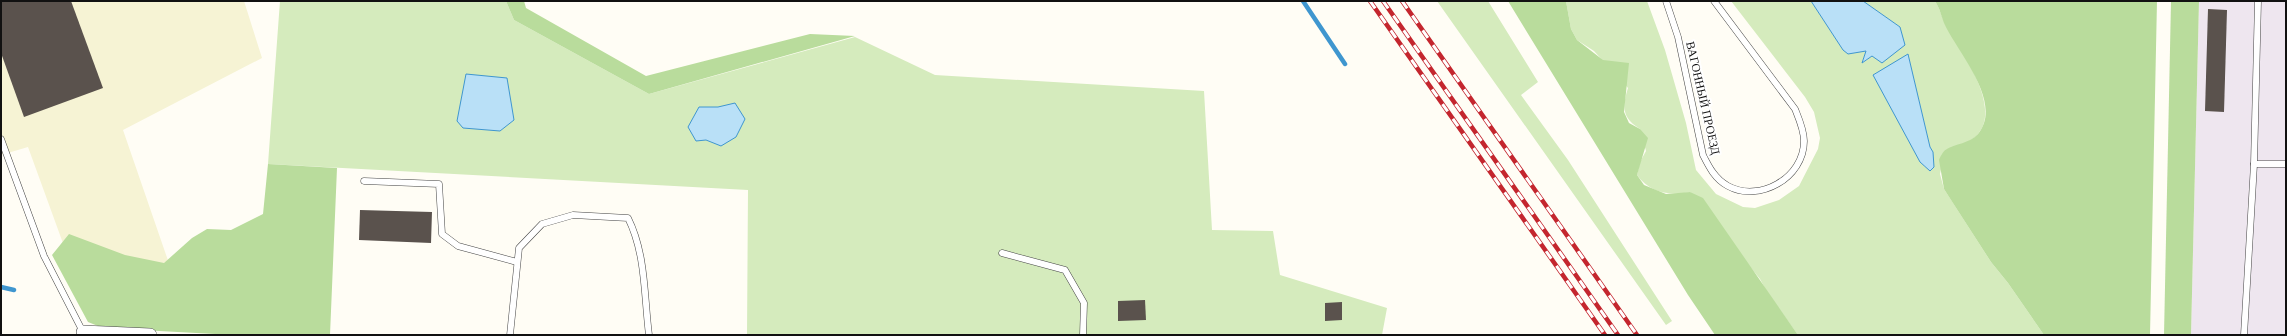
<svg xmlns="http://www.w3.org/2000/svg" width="2287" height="336" font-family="Georgia,serif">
<rect width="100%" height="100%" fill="#fffdf5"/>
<polygon fill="#eee6ef" points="2199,1 2286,1 2286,335 2191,335"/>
<polygon fill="#f6f3d4" points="1,1 244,1 262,58 123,130 183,304 84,301 28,147 1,155"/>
<g fill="#d5ebbd" fill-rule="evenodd">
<polygon points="280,1 506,1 514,20 649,94 855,37 935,75 1204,91 1212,230 1273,231 1280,275 1387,308 1382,335 747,335 748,190 268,164"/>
<polygon points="1437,1 1488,1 1538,82 1521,95 1568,160 1672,321 1666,325"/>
<path d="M1566 1H1647L1665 50 1686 123 1696 170 1716 194 1743 207 1755 208 1779 200 1799 186 1818 149 1820 138 1814 112 1805 97 1731 1H1811L1843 50 1855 53 1860 51H1866L1862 62 1867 60 1900 27 1863 1H1935C1941 10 1942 20 1948 29 1963 53 2001 107 1978 134 1970 143 1956 147 1945 150L1940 174 1944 189 1991 262 2008 283 2044 335H1798L1767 292 1760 279 1690 192C1669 196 1650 193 1637 175L1640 162 1646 151 1640 129C1622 118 1622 107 1628 88L1594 51 1577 40 1571 29ZM1908 55 1930 147 1933 152 1925 167 1874 75Z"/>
</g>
<g fill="#b9dc9c">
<polygon points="506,1 524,1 526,8 646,76 810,34 855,36 649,94 514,20"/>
<polygon points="1508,1 1566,1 1571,29 1577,40 1603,60 1629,63 1624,112 1629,123 1640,129 1648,138 1637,175 1644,185 1666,194 1690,192 1703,198 1798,335 1715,335 1688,295"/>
<path d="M1935 1H2157L2150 335H2044L2008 283 1991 262 1951 200 1944 189 1939 160C1940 157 1943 152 1945 150 1956 143 1969 144 1978 134 2004 102 1957 52 1944 23 1941 15 1940 9 1935 1Z"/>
<polygon points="2171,1 2199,1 2191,335 2164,335"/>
<polygon points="268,164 337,168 330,335 234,335 103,328 88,322 52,255 69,234 125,255 164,263 192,238 207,229 231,230 263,214"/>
</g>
<g fill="#b9e0f7" stroke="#3f96cf">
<polygon points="1811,1 1863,1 1900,27 1905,45 1882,63 1872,56 1862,63 1866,51 1848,54 1843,50"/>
<polygon points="1908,54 1930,147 1933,152 1934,167 1930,171 1920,162 1873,75"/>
<polygon points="466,74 507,78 514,120 500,131 463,128 457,121"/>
<polygon points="735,103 745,119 736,137 721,146 706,140 696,141 688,127 699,107 718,107"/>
</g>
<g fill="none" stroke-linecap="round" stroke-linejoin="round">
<g stroke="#3f96cf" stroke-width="4.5">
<polyline points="1303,1 1345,64"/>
<polyline points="1,287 14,290"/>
</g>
</g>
<g fill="#5a524d">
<polygon points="1,1 71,1 103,88 24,117 1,53"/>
<polygon points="2208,9 2227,10 2224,112 2205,111"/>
<polygon points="360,210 432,212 431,243 359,240"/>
<polygon points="1145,300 1146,320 1118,321 1118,301"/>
<polygon points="1342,302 1342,320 1325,321 1325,303"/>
</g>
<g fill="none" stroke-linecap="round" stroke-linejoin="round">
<defs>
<g id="service">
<path d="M1666 1 1678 37 1703 155C1709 167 1715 179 1728 186 1759 203 1804 178 1804 141 1804 130 1799 119 1795 109L1714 1"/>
<polyline points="1,139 44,256 83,332"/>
<polyline points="2254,164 2286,164"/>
<polyline points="364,181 439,184 442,234 458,246 517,262"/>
<polyline points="1002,253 1065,270 1084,303 1083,335"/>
<path d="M510 335 519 248 542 224 573 215 628 218C646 254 644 296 649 335"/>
<polyline points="2244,335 2254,164 2258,1"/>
</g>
<polyline id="minor" points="83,332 150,335"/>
</defs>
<use href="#service" stroke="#444" stroke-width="7"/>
<use href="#minor" stroke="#444" stroke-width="14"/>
<use href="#service" stroke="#fff" stroke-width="6"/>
<use href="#minor" stroke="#fff" stroke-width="13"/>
<defs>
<g id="rail">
<polyline points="1370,1 1605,335"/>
<polyline points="1383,1 1618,335"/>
<polyline points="1402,1 1637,335"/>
</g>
</defs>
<use href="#rail" stroke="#c4262e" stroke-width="4.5"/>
<use href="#rail" stroke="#fff" stroke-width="3" stroke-dasharray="9" stroke-linecap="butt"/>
</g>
<g text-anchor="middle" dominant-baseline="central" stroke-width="4" stroke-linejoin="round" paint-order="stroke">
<g font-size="12" fill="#111" stroke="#fff">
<text transform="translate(1703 98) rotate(77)">ВАГОННЫЙ ПРОЕЗД</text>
</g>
</g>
<rect width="2287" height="336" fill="none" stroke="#111111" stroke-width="4"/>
</svg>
